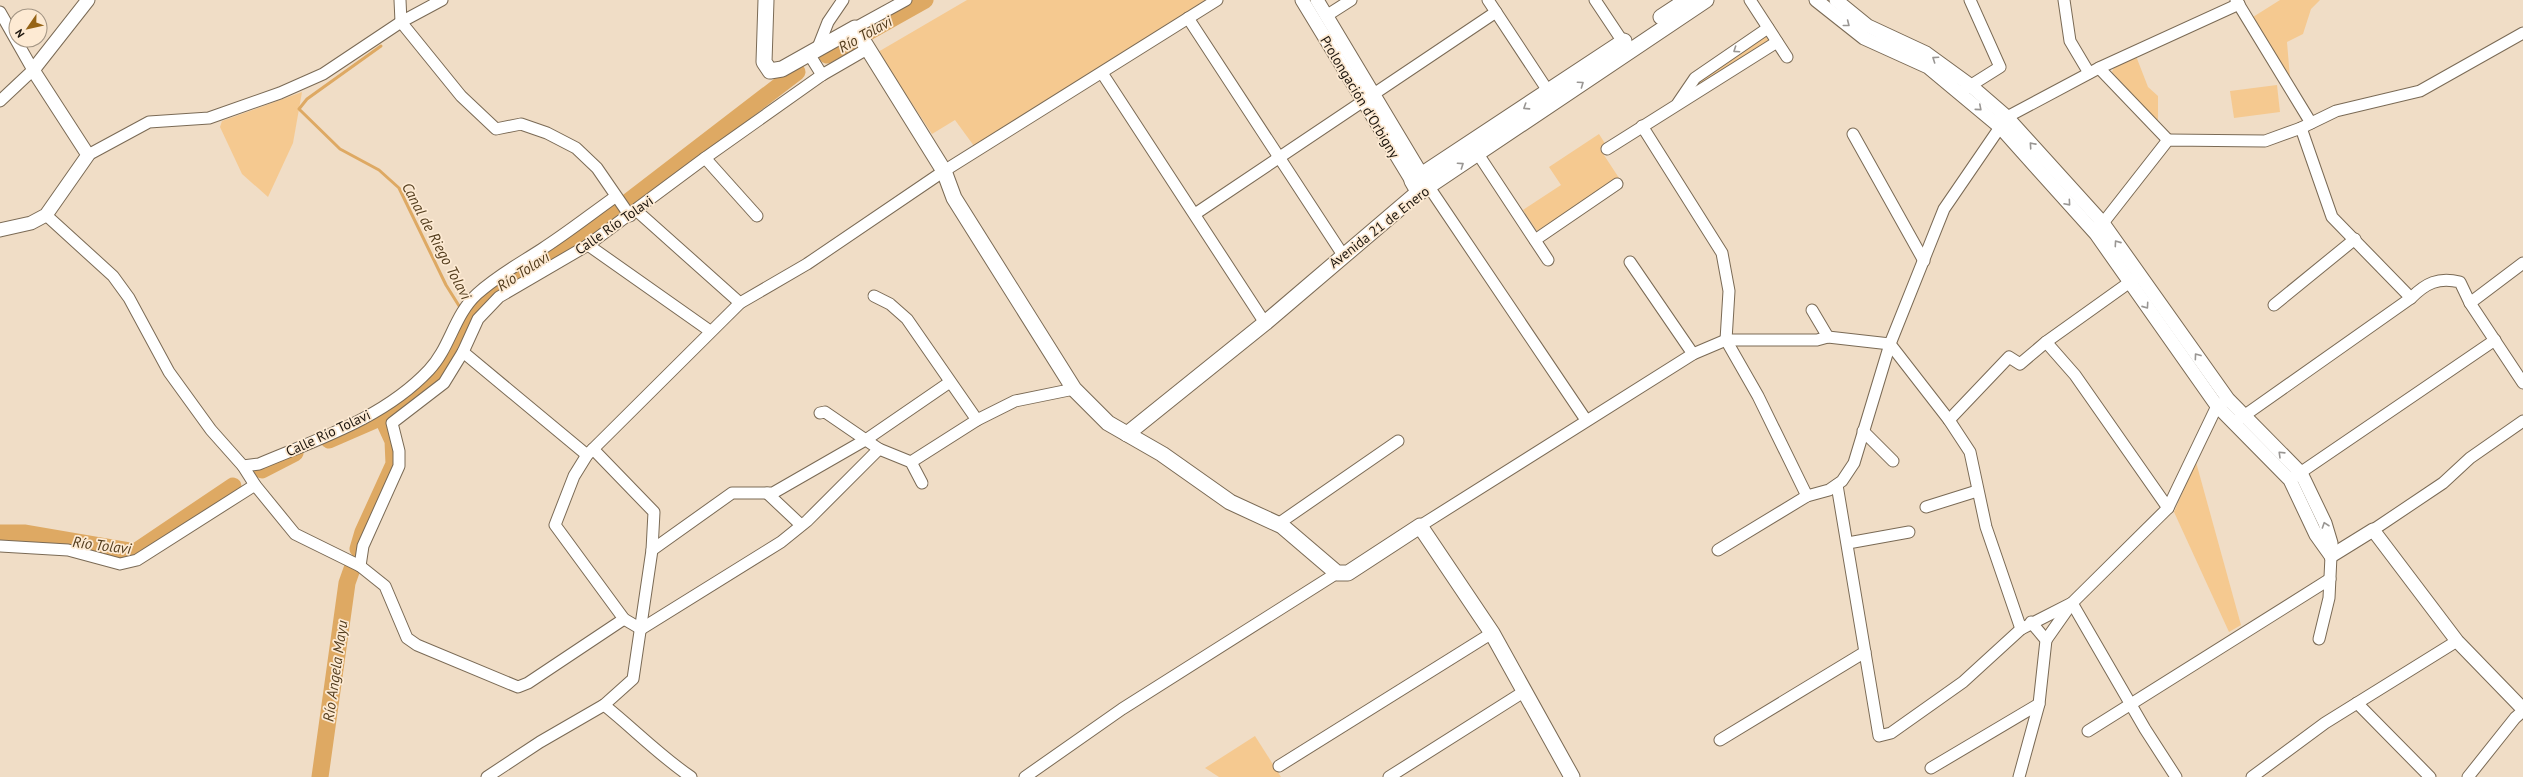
<svg xmlns="http://www.w3.org/2000/svg" width="2523" height="777" font-family="'PT Sans',sans-serif">
<rect width="100%" height="100%" fill="#f0ddc6"/>
<g fill="#f5c990">
<polygon points="967,0 1206,0 974,146 955,120 932,134 878,52"/>
<polygon points="2280,0 2320,0 2311,9 2303,34 2287,42 2290,78 2253,17"/>
<polygon points="1765,35 1770,43 1697,91 1698,80"/>
<polygon points="2136,56 2148,87 2158,96 2158,122 2112,72 2115,65"/>
<polygon points="2277,85 2280,112 2234,118 2230,91"/>
<polygon points="302,92 293,143 268,197 242,174 220,127 222,121"/>
<polygon points="1599,134 1606,145 1600,149 1619,178 1537,231 1523,210 1561,185 1549,167"/>
<polygon points="2196,462 2241,625 2229,632 2174,512"/>
<polygon points="1255,736 1281,777 1219,777 1205,768"/>
</g>
<g fill="none" stroke-linecap="round" stroke-linejoin="round">
<polyline stroke="#dea963" stroke-width="3" points="381,46 307,99 299,109 340,149 379,170 399,188 446,285 461,309"/>
<g stroke="#dea963" stroke-width="17">
<polyline points="827,55 925,0"/>
<polyline points="329,440 382,417 420,390 436,372 465,316 487,294 629,201 797,72"/>
<polyline points="262,470 295,453"/>
<polyline points="0,533 24,533 135,552 233,486"/>
<polyline points="358,549 363,532 394,464 393,441 382,417"/>
<polyline points="320,777 347,583 353,566"/>
</g>
<defs>
<g id="minor">
<polyline points="400,0 401,22 461,96 496,129 521,124 547,133 576,148 597,168 630,216"/>
<polyline points="1488,0 1552,97"/>
<polyline points="1595,0 1627,48"/>
<polyline points="1750,0 1787,57"/>
<polyline points="2064,0 2070,41 2089,73"/>
<polyline points="2236,0 2311,123"/>
<polyline points="0,12 33,70 0,101"/>
<polyline points="1326,16 1351,0"/>
<polyline points="1188,18 1343,255"/>
<polyline points="855,28 906,0"/>
<polyline points="817,50 828,22 843,0"/>
<polyline points="809,54 822,75"/>
<polyline points="2099,68 2168,140"/>
<polyline points="1102,73 1265,323"/>
<polyline points="1965,89 2000,67 1970,0"/>
<polyline points="1678,103 1695,78 1768,28"/>
<polyline points="1642,126 1722,253 1729,291 1726,340 1758,396 1807,496"/>
<polyline points="2301,128 2332,217 2411,298"/>
<polyline points="1853,134 1924,261"/>
<polyline points="1607,149 1777,42"/>
<polyline points="1478,154 1548,260"/>
<polyline points="88,155 149,122 209,118 280,93 323,74 401,22 442,0"/>
<polyline points="705,158 757,216"/>
<polyline points="1429,187 1586,420"/>
<polyline points="637,211 740,303"/>
<polyline points="1195,214 1496,12"/>
<polyline points="46,215 113,276 129,298 169,372 211,430 243,466 255,485 295,534 360,566 385,586 407,638 417,645 518,687 528,683 624,619"/>
<polyline points="2096,228 2103,223 2168,140 2265,141 2301,128 2336,111 2420,91 2523,33"/>
<polyline points="1535,240 1617,184"/>
<polyline points="588,245 710,331"/>
<polyline points="1630,262 1693,354"/>
<polyline points="874,296 890,304 907,319 977,420"/>
<polyline points="2470,303 2523,263"/>
<polyline points="2274,305 2355,239"/>
<polyline points="1812,310 1828,337"/>
<polyline points="2046,342 2075,375 2168,508"/>
<polyline points="463,352 587,455"/>
<polyline points="820,413 825,412 879,449 911,462 922,483"/>
<polyline points="1949,420 2009,357 2020,364 2046,342 2137,277"/>
<path d="M2238 420 2411 298C2426 283 2438 277 2460 282L2470 303 2523 383"/>
<polyline points="1863,431 1893,461"/>
<polyline points="911,462 977,420 1015,401 1074,389"/>
<path d="M243 466 259 464C318 439 384 418 429 370 450 348 454 315 477 294 498 275 519 264 542 249 567 233 591 214 615 197"/>
<polyline points="2294,477 2495,340"/>
<polyline points="1837,485 1879,736 1891,733 1963,682 2021,629 2072,603 2145,729 2176,777"/>
<polyline points="767,493 801,525"/>
<polyline points="1926,507 1977,491"/>
<polyline points="1278,524 1398,441"/>
<polyline points="1420,526 1693,354 1726,340 1817,340 1828,337 1890,344 1949,420 1970,452 1986,527 2021,629"/>
<polyline points="2373,530 2443,483 2470,458 2523,421"/>
<polyline points="1848,543 1909,532"/>
<polyline points="0,546 68,550 120,564 137,560 255,485"/>
<polyline points="652,550 732,493 773,493 867,439 950,382"/>
<polyline points="1718,550 1807,496 1829,490 1842,481 1854,463 1890,344 1944,209 2007,117 2099,68 2239,4"/>
<polyline points="360,566 363,546 399,466 399,451 392,423 444,383 463,352 478,319 499,297 588,245 705,158 822,75 867,49"/>
<polyline points="641,629 624,619 555,525 574,476 587,455 740,303 807,264 944,171 1217,0"/>
<polyline points="641,629 781,542 807,521 879,449"/>
<polyline points="2319,639 2329,598 2331,556"/>
<polyline points="2046,640 2072,603 2168,508 2217,406 2224,402"/>
<polyline points="2357,703 2430,777"/>
<path d="M604 705C634 729 660 756 691 777"/>
<polyline points="2088,731 2330,579"/>
<polyline points="1720,740 1865,652"/>
<polyline points="1279,766 1492,633"/>
<polyline points="1931,768 2039,704"/>
<polyline points="487,777 540,742 604,705 633,679 652,550 654,512 593,449"/>
<polyline points="1025,777 1122,709 1337,573"/>
<polyline points="1389,777 1525,691"/>
<polyline points="2019,777 2039,704 2046,640 2031,622"/>
<polyline points="2252,777 2325,723 2457,641"/>
<polyline points="2468,777 2515,718 2523,711"/>
</g>
<g id="tertiary">
<polyline points="1302,0 1412,181"/>
<polyline points="1317,0 1422,175"/>
<polyline points="1816,0 1864,38 1928,67 2000,127 2096,234 2217,406 2290,480 2316,535 2331,556"/>
<polyline points="1836,0 1868,26 1926,53 1970,85 2007,117 2103,223 2228,399 2301,473 2325,523 2331,543 2331,555"/>
<polyline points="0,230 31,223 46,215 88,155 33,70 88,0"/>
<polyline points="2331,556 2373,530 2457,641 2523,709"/>
</g>
<g id="secondary">
<polyline points="766,0 764,62 770,71 782,69 855,28 944,171 954,198 1074,389 1108,423 1162,454 1230,502 1282,526 1337,573 1348,573 1420,526 1492,633 1572,777"/>
<polyline points="1661,17 1687,0"/>
<polyline points="1419,193 1412,181 1624,41"/>
<polyline points="1127,434 1265,323 1414,196 1706,0"/>
</g>
</defs>
<use href="#minor" stroke="#7a6a55" stroke-width="13"/>
<use href="#tertiary" stroke="#7a6a55" stroke-width="15"/>
<use href="#secondary" stroke="#7a6a55" stroke-width="17"/>
<use href="#minor" stroke="#fff" stroke-width="11"/>
<use href="#tertiary" stroke="#fff" stroke-width="13"/>
<use href="#secondary" stroke="#fff" stroke-width="15"/>
</g>
<defs><path id="oneway-chevron" d="M-2-3.5L2.5 0L-2 3.5" fill="none" stroke-width="1.6" stroke-linecap="round" stroke-linejoin="round"/></defs>
<g stroke="#999693">
<use href="#oneway-chevron" transform="translate(1847 24) rotate(38)"/>
<use href="#oneway-chevron" transform="translate(1736 50) rotate(146)"/>
<use href="#oneway-chevron" transform="translate(1935 59) rotate(-146)"/>
<use href="#oneway-chevron" transform="translate(1581 84) rotate(-35)"/>
<use href="#oneway-chevron" transform="translate(1526 107) rotate(147)"/>
<use href="#oneway-chevron" transform="translate(1979 108) rotate(41)"/>
<use href="#oneway-chevron" transform="translate(2032 145) rotate(-132)"/>
<use href="#oneway-chevron" transform="translate(1461 165) rotate(-34)"/>
<use href="#oneway-chevron" transform="translate(2068 203) rotate(49)"/>
<use href="#oneway-chevron" transform="translate(2117 243) rotate(-125)"/>
<use href="#oneway-chevron" transform="translate(2146 306) rotate(55)"/>
<use href="#oneway-chevron" transform="translate(2197 356) rotate(-126)"/>
<use href="#oneway-chevron" transform="translate(2281 454) rotate(-136)"/>
<use href="#oneway-chevron" transform="translate(2325 525) rotate(-109)"/>
</g>
<g text-anchor="middle" dominant-baseline="central" stroke-width="3.5" stroke-linejoin="round" paint-order="stroke">
<g font-size="14" fill="#1d160e" stroke="#fdead3">
<text transform="translate(1360 97) rotate(59)">Prolongación d'Orbigny</text>
<text transform="translate(614 225) rotate(-35)">Calle Río Tolavi</text>
<text transform="translate(1379 227) rotate(-38)">Avenida 21 de Enero</text>
<text transform="translate(328 433) rotate(-25)">Calle Río Tolavi</text>
</g>
<g font-size="15" font-style="italic" fill="#533d1e" stroke="#fdead3">
<text transform="translate(865 34) rotate(-29)">Río Tolavi</text>
<text transform="translate(437 241) rotate(62)">Canal de Riego Tolavi</text>
<text transform="translate(523 271) rotate(-33)">Río Tolavi</text>
<text transform="translate(102 545) rotate(7)">Río Tolavi</text>
<text transform="translate(335 671) rotate(-82)">Río Angela Mayu</text>
</g>
</g>
<g transform="translate(28 28) rotate(236)"><circle r="19" fill="#fdead3" stroke="#a39584"/>
<path d="M0-3L7 15L0 10L-7 15Z" fill="#966416"/>
<text y="-6" font-size="11" font-weight="bold" text-anchor="middle" fill="#1d160e">N</text>
</g>
</svg>
